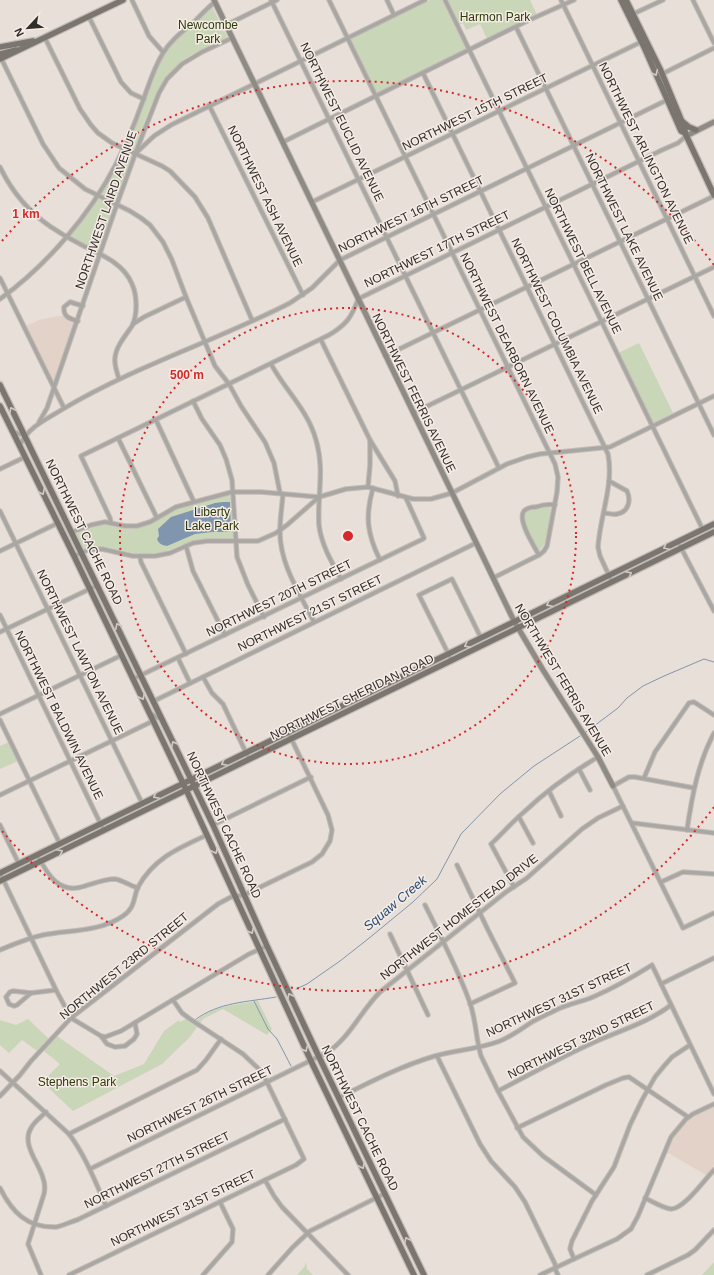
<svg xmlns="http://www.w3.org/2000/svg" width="714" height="1275" font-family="Arial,sans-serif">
<rect width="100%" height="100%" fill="#e9dfd9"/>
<g fill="#e2d2c8">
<polygon points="58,316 64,316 75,322 55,381 54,381 26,326 39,320"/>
<polygon points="714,1106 714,1167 706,1175 670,1154 666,1153 673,1138 687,1121 698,1114"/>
</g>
<g fill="#cad6b8">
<polygon points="430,0 442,0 467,50 377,94 350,39"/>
<polygon points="447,0 530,0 537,15 487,39 480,24 466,30 463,23 459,25"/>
<path d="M212 7 227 36V37C214 46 198 50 185 59 156 80 147 117 134 150L128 148 127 146 137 123 159 64 165 53 175 40 210 8Z"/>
<polygon points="125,151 132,154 116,201 115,201 100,194"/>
<polygon points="98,198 114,205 98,251 69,236"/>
<polygon points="639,343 673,413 653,423 618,353"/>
<path d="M230 494 234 539C219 539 205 538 191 542 175 546 168 553 150 554 131 555 118 548 101 547 95 547 89 548 83 549L76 533 95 525 103 524 128 529 136 528 145 526 173 510Z"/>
<path d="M549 507 551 509C549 522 550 543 538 551 532 539 523 527 525 513L529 509Z"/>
<polygon points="9,742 18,761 0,769 0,746"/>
<path d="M258 1001 272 1029 267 1035 223 1009 203 1019 190 1037 164 1062V1063L73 1111 42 1082 60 1064 40 1048 37 1051 22 1040 9 1053 0 1045V1020L16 1025 28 1019 48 1038 57 1036 114 1076 144 1064 164 1031 179 1020 180 1022 186 1019 193 1024C209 1006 235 1005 258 1001Z"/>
<polygon points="306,1261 307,1269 313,1275 297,1275 305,1266"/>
<polygon points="714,1262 714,1275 702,1275"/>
</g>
<path fill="#8096af" d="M223 502H230L231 532H212L195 534 167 546C162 545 159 544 157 539L159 536 158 529 171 517 215 503Z"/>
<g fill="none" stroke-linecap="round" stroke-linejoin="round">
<g stroke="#8096af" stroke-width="1">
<polyline points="586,732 618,708 627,698 643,686 664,676 704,659 714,662"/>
<polyline points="296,989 307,984 340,961 368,939 413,902 437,879 461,834 500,794 534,766 580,736"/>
<polyline points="254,1001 268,1029 277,1039 291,1066"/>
<path d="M195 1020C218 1002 248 1002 276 997"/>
</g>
<defs>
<g id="street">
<polyline points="132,0 149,36 163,52"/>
<polyline points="271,0 499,468"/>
<polyline points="329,0 555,464 558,477 557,492 547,546 544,551 539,555 493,578"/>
<polyline points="387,0 394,15"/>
<polyline points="445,0 703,530"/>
<polyline points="561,0 714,316"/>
<polyline points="693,0 714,43"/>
<polyline points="633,14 663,0"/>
<polyline points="89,17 121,82 131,93 144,99"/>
<polyline points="226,25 277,0"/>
<polyline points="516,27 714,435"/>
<polyline points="45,38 80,109 91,125 98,133 112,143 162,166 170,171 195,197 208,218 252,320"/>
<polyline points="1,58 43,144 59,168 85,189 130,211 141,218 150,225 163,242 172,260 186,297 215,366 229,384 241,406 265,442 274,463 280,493"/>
<path d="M423 73 608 454C614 485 600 516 598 547L600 556 612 582"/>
<polyline points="662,74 714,48"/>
<polyline points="209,105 303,295"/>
<polyline points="283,142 527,21 574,0"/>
<polyline points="136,153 154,136 171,125 425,0"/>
<path d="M0 167C11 190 29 212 51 227 60 233 70 239 80 244 99 254 123 262 132 284 137 295 138 314 132 326 126 335 116 346 115 358 114 365 117 372 119 379"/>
<polyline points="312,202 643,41"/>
<polyline points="0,278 64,408"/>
<path d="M0 299C46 266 90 215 116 164 125 146 134 126 141 106 148 88 153 69 163 53 171 40 182 32 193 23 200 16 207 8 215 2"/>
<path d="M78 321C70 319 63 317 64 307L70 302 83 306"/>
<polyline points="133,324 144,317 186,297"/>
<polyline points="321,340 370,440 370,465 368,487"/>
<polyline points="385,356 714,196"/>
<path d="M271 364C285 390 308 410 316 440 325 471 317 495 319 525 321 544 332 563 341 579"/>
<polyline points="193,401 202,419 220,445 226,459 232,480 237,557 248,585 264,617"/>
<polyline points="413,413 714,267"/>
<polyline points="156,420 194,502"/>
<polyline points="39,422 47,408 117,204 137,149 159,93 167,79 182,64 202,52 232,38"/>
<polyline points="13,432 24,435"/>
<polyline points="118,438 157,518"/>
<polyline points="370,440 395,481 398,496"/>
<path d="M20 445C28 427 47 419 63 409 135 366 216 341 290 303L312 288 340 260 667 100"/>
<polyline points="0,469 25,457"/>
<path d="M373 488C365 516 367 534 380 560"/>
<path d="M283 494C282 506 280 518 280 530 279 563 300 594 314 622"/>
<polyline points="0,511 142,803"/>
<path d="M604 513C608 513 613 515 617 514 629 512 631 500 627 491L609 481"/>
<path d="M111 523 110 518 81 456 329 335C346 325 352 317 358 299L662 150 678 143 686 136"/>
<polyline points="72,532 91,525 105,522 125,526 137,526 150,522 176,507 232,492 261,492 319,497"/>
<polyline points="678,542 714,611"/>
<polyline points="186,546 193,571 225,635"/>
<polyline points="0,551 58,523"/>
<path d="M539 555C534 546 517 520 524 511 527 508 531 507 536 507 542 505 549 504 555 505"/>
<polyline points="74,556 88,550 102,549 133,556 155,556 170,553 193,543 207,541 258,541 276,533 287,525 319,497 346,489 368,487 413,499 431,499 452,493 507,464 527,457 540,454 610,447 714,396"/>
<polyline points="140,557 141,562 186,654"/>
<polyline points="0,615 104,831"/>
<polyline points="0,632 98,585"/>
<polyline points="178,658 190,683"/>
<polyline points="452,661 419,595 452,579 481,638"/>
<polyline points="203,677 212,693 223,704 249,759"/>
<polyline points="133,679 423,539 424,538 406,498"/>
<polyline points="154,701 476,543"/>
<polyline points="150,713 158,718 161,717"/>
<polyline points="0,714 122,655"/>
<polyline points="0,720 60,844"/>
<polyline points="579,769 590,790"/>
<polyline points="644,778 655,752 689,703 694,702 714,715"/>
<polyline points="694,788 635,777 629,777 613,786 683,928 714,913"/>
<polyline points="549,791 561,816"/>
<polyline points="0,795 153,721"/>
<polyline points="519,817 533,843"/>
<polyline points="632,823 714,833"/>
<polyline points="0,825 19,864"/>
<polyline points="213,825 311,777"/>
<path d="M687 830C692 796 698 763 714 733"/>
<path d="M37 855C48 875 59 895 85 886 95 883 105 879 115 879 122 880 131 886 138 888"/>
<polyline points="457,865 488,930 515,983 470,1004"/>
<polyline points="0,873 56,990 71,1018 101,1036 107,1044 115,1047 125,1046 134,1039 137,1034 135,1023"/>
<polyline points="661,882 683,872 714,874"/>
<path d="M514 887 491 844C502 834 512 822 524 812 546 791 571 773 598 757"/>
<path d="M425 905C441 937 458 969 470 1003 476 1020 476 1039 481 1056L498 1091 523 1137 543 1156 596 1195"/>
<polyline points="390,934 428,1015"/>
<path d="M0 950C14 944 28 938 43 935 69 930 100 932 123 916 136 907 133 898 138 887 154 858 179 848 207 835"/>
<polyline points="661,984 714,958"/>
<polygon points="13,991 31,993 17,1005 14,1006 9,1004 6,997 10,992"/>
<polyline points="31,993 56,990"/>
<polyline points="101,1036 105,1037 121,1031 249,954 267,946"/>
<polyline points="437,1056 480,1144 491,1161 515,1187 525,1202 555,1264 556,1271 558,1275"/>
<path d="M0 1071 69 1134C85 1155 95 1181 106 1206"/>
<path d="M498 1091C531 1074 563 1056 597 1041 622 1030 649 1022 671 1005"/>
<polyline points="0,1096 20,1075 31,1061 71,1018 218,904 231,897 244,895 312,862 322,854 330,841 332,830 328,815 288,732"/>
<path d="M338 1098C370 1082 401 1066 435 1056 457 1050 479 1049 500 1041 512 1036 521 1029 532 1022 539 1018 548 1014 556 1010 568 1004 581 1002 593 997 614 988 633 977 652 965L714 1094"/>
<polyline points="517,1128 606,1085 623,1078 629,1077 688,1117"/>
<polyline points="69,1134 197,1070 206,1060 221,1039"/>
<path d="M90 1169 328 1052C350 1037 361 1011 380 992L506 892 527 878 582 829 598 818 623 806"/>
<polyline points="265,1180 274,1196 282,1207 348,1275"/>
<path d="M0 1188C12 1212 27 1228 56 1227 62 1226 70 1222 77 1220L285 1119"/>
<path d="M645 1198C653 1202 663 1208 671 1209 684 1209 705 1179 714 1170"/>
<polyline points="574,1259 617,1239 631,1229 638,1216 671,1137 686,1119 693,1114 714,1104"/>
<path d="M41 1275 28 1244 44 1194C45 1189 45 1183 43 1178 39 1163 21 1144 31 1128 34 1122 41 1117 46 1112"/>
<polyline points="69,1275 296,1165 304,1159 262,1072 243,1054 190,1019 182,1013 173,1000"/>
<polyline points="203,1275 232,1242 233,1229 220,1202"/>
<polyline points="268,1275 293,1247 310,1231 384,1194"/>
<polyline points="540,1275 574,1259 570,1249 572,1241 592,1201 614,1167 630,1125 642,1100 655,1077 664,1066 672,1057 690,1045"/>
<polyline points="647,1275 688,1255 695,1250 714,1230"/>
</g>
<g id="secondary">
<polyline points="214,0 514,621 543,670 598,757 613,786"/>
<polyline points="686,136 714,122"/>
</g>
<g id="primary">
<polyline points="621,0 644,47 681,131 685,133"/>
<polyline points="626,0 661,71 685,129 685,133 714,195"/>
<polyline points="0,47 33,41"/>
<polyline points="0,54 16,50"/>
<polyline points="0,59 123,0"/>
<polyline points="683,122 689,127 696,130"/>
<polyline points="0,385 171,738 213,825 267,946 319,1057 424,1275"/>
<polyline points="0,406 75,558 183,783 311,1061 414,1275"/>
<polyline points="0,873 714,524"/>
<polyline points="0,881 714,532"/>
</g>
</defs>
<use href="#street" stroke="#c4bbb6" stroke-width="5.5"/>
<use href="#secondary" stroke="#c4bbb6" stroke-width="7"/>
<use href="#primary" stroke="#c4bbb6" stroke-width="8"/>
<use href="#street" stroke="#a9a7a3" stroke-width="3.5"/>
<use href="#secondary" stroke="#8e8b85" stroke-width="5"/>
<use href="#primary" stroke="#7a766f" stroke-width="5.5"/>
</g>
<defs><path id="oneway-chevron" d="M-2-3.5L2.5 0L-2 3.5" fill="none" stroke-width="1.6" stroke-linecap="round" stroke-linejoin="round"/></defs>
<g stroke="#d1c9c2">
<use href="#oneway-chevron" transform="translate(655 73) rotate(66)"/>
<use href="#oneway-chevron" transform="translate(12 410) rotate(-116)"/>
<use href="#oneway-chevron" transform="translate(42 492) rotate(64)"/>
<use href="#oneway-chevron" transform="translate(666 547) rotate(155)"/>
<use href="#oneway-chevron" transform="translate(629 574) rotate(-26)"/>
<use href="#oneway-chevron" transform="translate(549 604) rotate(154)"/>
<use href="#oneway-chevron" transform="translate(118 626) rotate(-116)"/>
<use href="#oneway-chevron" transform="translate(467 645) rotate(154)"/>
<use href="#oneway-chevron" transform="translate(142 697) rotate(65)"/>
<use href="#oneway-chevron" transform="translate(174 744) rotate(-115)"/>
<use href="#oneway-chevron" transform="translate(224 763) rotate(154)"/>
<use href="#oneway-chevron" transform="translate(156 796) rotate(154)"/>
<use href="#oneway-chevron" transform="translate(215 851) rotate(65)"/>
<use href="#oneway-chevron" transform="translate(60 852) rotate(-26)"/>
<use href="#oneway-chevron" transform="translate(251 931) rotate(66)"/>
<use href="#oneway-chevron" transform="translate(290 996) rotate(-115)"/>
<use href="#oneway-chevron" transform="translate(305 1049) rotate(65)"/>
<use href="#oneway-chevron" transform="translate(362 1166) rotate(64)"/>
<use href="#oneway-chevron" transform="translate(407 1240) rotate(-116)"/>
</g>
<g fill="none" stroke="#d62828" stroke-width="2" stroke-dasharray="2 4">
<circle cx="348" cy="536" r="228"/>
<path d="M714 807A455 455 0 0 1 2 831M2 241A455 455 0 0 1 714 265"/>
</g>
<g text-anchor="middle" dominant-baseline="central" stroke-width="3" stroke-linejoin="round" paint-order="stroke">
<g font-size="12" fill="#2c3b07" stroke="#f6ece6">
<text x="495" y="17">Harmon Park</text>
<text x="208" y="25">Newcombe<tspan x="208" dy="14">Park</tspan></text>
<text x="212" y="512">Liberty<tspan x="212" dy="14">Lake Park</tspan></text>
<text x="77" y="1082">Stephens Park</text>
</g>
<g font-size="12" fill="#312d2a" stroke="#f6ece6">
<text transform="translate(475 112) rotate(-26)">NORTHWEST 15TH STREET</text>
<text transform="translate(342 122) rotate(64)">NORTHWEST EUCLID AVENUE</text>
<text transform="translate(646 153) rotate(64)">NORTHWEST ARLINGTON AVENUE</text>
<text transform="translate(265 196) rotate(64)">NORTHWEST ASH AVENUE</text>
<text transform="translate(106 210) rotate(-71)">NORTHWEST LAIRD AVENUE</text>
<text transform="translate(411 214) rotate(-26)">NORTHWEST 16TH STREET</text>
<text transform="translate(624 227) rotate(64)">NORTHWEST LAKE AVENUE</text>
<text transform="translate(437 249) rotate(-26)">NORTHWEST 17TH STREET</text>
<text transform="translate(583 261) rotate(64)">NORTHWEST BELL AVENUE</text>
<text transform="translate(557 326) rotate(64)">NORTHWEST COLUMBIA AVENUE</text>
<text transform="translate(507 343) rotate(64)">NORTHWEST DEARBORN AVENUE</text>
<text transform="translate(414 393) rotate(64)">NORTHWEST FERRIS AVENUE</text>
<text transform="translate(84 532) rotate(64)">NORTHWEST CACHE ROAD</text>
<text transform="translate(279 598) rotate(-26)">NORTHWEST 20TH STREET</text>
<text transform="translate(310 613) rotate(-26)">NORTHWEST 21ST STREET</text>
<text transform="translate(80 652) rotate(64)">NORTHWEST LAWTON AVENUE</text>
<text transform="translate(563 680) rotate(59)">NORTHWEST FERRIS AVENUE</text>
<text transform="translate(352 697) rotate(-26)">NORTHWEST SHERIDAN ROAD</text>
<text transform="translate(59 715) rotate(64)">NORTHWEST BALDWIN AVENUE</text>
<text transform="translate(224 825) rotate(65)">NORTHWEST CACHE ROAD</text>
<text transform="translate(459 917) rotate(-38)">NORTHWEST HOMESTEAD DRIVE</text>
<text transform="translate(124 966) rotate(-39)">NORTHWEST 23RD STREET</text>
<text transform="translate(559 1000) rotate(-25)">NORTHWEST 31ST STREET</text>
<text transform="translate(581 1040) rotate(-26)">NORTHWEST 32ND STREET</text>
<text transform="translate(200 1104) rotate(-26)">NORTHWEST 26TH STREET</text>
<text transform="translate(360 1118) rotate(64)">NORTHWEST CACHE ROAD</text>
<text transform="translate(157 1170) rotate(-26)">NORTHWEST 27TH STREET</text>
<text transform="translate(183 1208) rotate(-26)">NORTHWEST 31ST STREET</text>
</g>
<g font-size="13" font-style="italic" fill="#284c71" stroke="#f6ece6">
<text transform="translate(395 903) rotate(-40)">Squaw Creek</text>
</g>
</g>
<circle cx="348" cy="536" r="6" fill="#d62828" stroke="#f6ece6" stroke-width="2"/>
<g font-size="12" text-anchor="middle" font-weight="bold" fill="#d62828" stroke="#f6ece6" stroke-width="3" stroke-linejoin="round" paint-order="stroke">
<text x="26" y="218">1 km</text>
<text x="187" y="379">500 m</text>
</g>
<g transform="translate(28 28) rotate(244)" stroke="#f6ece6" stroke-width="3" paint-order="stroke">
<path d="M0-3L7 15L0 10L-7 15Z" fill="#312d2a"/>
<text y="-6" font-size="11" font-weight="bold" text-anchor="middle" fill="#312d2a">N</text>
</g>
</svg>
